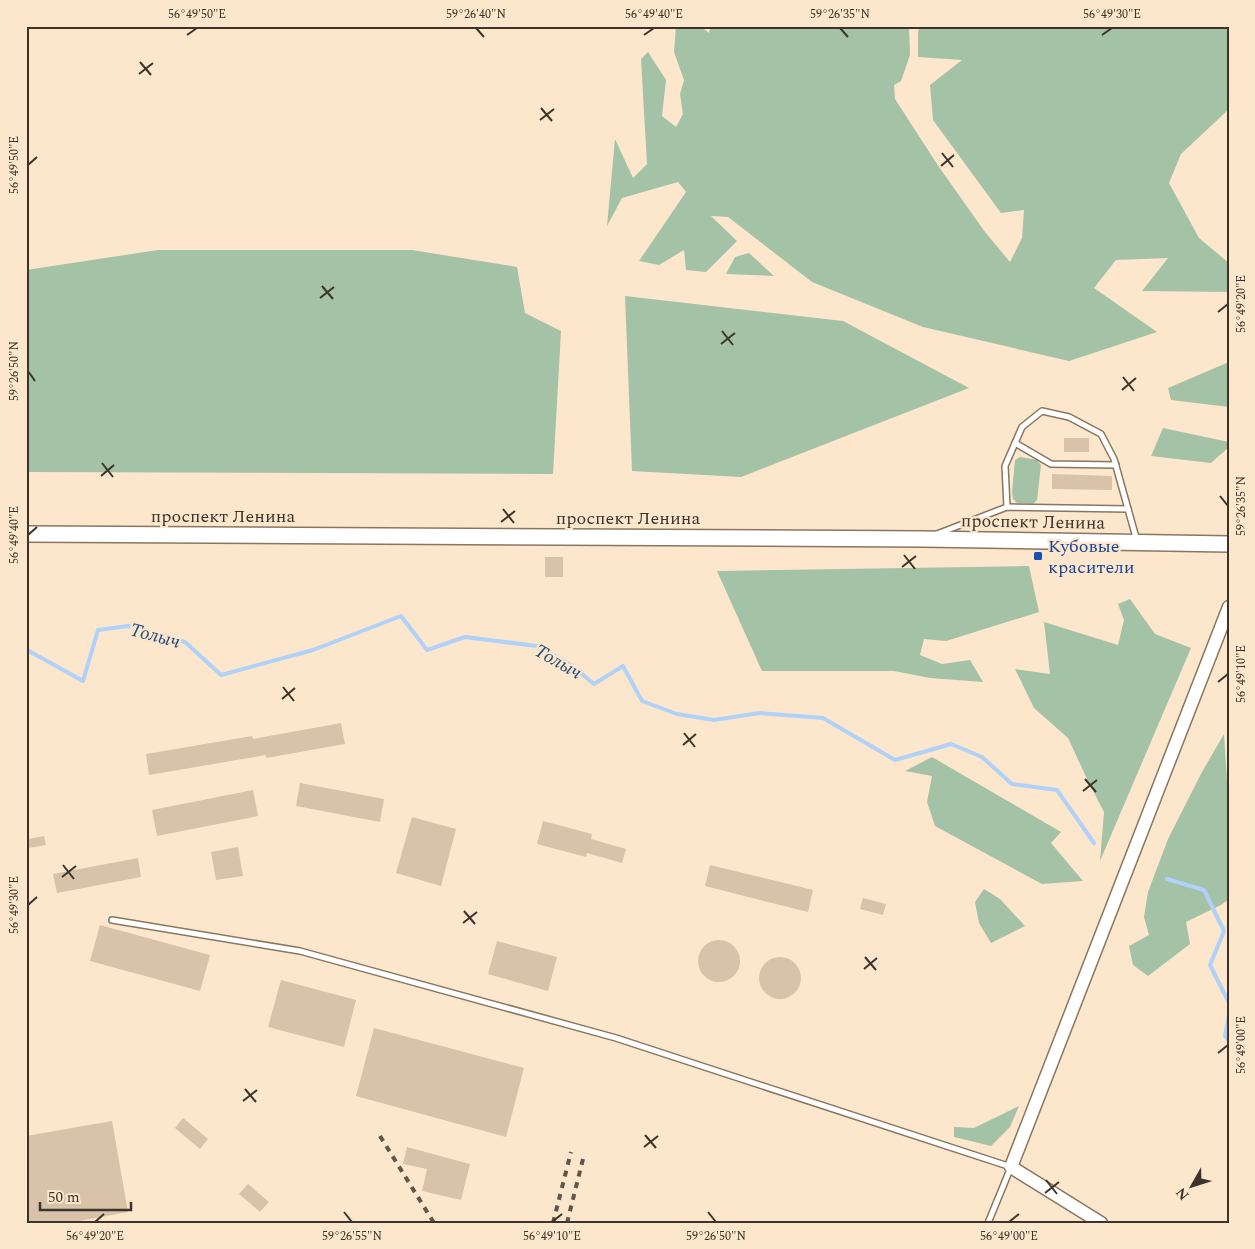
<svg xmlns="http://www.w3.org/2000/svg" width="1255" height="1249" font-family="Spectral,serif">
<rect width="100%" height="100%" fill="#fce7cd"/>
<g fill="#a4c2a5">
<polygon points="676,26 700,26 709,33 711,26 909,26 910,55 901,81 894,85 895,99 939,167 985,232 1010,262 1022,238 1024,210 1001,213 933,120 930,85 962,60 918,57 918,31 921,26 1229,26 1229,109 1181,154 1169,183 1199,238 1229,263 1229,292 1142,291 1168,258 1116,260 1094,288 1157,332 1069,361 923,327 812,282 728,217 711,216 737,241 706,272 686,270 684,250 659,265 639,261 686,192 678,182 622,198 607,226 615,139 633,178 647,164 641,59 648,52 666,80 662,116 676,127 683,114 680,94 684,80 674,52"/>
<polygon points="158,250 412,250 517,267 525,313 561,331 553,474 26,472 26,270"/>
<polygon points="749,253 774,276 726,274 735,257"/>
<polygon points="625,296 843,321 969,388 741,477 632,471"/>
<polygon points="1229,362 1229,407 1171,400 1168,388"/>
<polygon points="1163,428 1229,442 1229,447 1211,463 1151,456"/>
<polygon points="1020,457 1037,460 1041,465 1037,500 1033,504 1017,503 1013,499 1012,492 1015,460"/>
<polygon points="1029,566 1039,612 946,641 924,639 920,655 942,664 970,660 983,682 930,678 894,671 762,671 717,571"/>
<polygon points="1130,599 1155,634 1191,648 1100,861 1104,812 1088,781 1068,738 1034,708 1015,669 1050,674 1044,622 1118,645 1124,620 1118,604"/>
<polygon points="1224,734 1227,781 1229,780 1229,899 1221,905 1186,922 1190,944 1148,976 1133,965 1129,946 1149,935 1144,917 1148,892 1168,839 1202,772"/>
<polygon points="932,757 1061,832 1051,843 1083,881 1042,884 935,826 927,802 932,776 905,771"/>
<polygon points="984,889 1000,899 1025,926 991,943 979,923 975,902"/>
<polygon points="1019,1106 1010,1127 991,1146 954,1137 954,1127 974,1128"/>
</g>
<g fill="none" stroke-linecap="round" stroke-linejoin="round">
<g stroke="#b0d1f8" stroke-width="4">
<polyline points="26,654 29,651 83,681 98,630 128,626 185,642 221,675 313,650 401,616 427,650 465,637 537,646 571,665 594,684 623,666 642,701 677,714 714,720 760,713 823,718 895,760 951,744 982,757 1012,784 1057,790 1094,843"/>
<polyline points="1167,879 1204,890 1224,931 1210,965 1229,1003"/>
<polyline points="1229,1014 1225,1036 1229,1041"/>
</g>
</g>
<g fill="#d8c3aa">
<rect x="1064" y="438" width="25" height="14"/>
<polygon points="1052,474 1112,476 1112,490 1052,489"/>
<rect x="545" y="557" width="18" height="20"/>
<polygon points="341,723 345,744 266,758 266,755 149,775 146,754 252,736 253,739"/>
<polygon points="300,783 384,799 380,822 296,806"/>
<polygon points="253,790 258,816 157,836 152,810"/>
<polygon points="412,817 456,829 441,886 396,873"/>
<polygon points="543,821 592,834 591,839 626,849 622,863 587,853 586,857 537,844"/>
<polygon points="44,836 46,845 29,848 28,839"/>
<polygon points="238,847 243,876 216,880 211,852"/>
<polygon points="138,858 141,877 57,893 53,874"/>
<polygon points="710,865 813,890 808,912 705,886"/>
<polygon points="863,898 886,904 883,915 860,909"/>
<polygon points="100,925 210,955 200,991 90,961"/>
<circle cx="719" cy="961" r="21"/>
<polygon points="497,941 557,957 548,991 488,974"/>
<circle cx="780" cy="978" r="21"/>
<polygon points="281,980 356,1000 344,1047 268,1027"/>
<polygon points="374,1028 524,1068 506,1137 356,1096"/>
<polygon points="183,1118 208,1139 200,1149 175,1128"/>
<polygon points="112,1121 128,1212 68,1223 26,1223 26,1136"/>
<polygon points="407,1147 470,1164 461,1200 422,1191 427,1169 403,1164"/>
<polygon points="248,1184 269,1202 260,1212 239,1194"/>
</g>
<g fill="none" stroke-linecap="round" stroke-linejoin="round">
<defs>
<g id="service">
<polyline points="1015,443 1051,464 1116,465"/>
<polyline points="1007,507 1005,466 1022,427 1042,411 1069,417 1101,434 1114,459 1128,509"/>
<polyline points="937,534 1007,507 1128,509 1137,541"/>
<polyline points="112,920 300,951 616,1038 1011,1167 988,1223"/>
</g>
<polyline id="tertiary" points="1101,1223 1011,1167 1229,607"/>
<polyline id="primary" points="26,534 924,539 1229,544"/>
</defs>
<use href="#service" stroke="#89765f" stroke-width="8"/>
<use href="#tertiary" stroke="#89765f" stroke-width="15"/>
<use href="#primary" stroke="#89765f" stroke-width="18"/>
<use href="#service" stroke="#fff" stroke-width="5"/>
<use href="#tertiary" stroke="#fff" stroke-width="12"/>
<use href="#primary" stroke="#fff" stroke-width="15"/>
<g stroke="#5f5548" stroke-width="4" stroke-dasharray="6 6" stroke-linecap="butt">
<polyline points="380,1136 434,1223"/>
<polyline points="553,1223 571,1152"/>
<polyline points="567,1223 584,1155"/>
</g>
</g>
<path fill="none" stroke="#3c342a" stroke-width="2" d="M476 28 484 37M840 28 848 37M187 35 197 28M644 35 654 28M1102 35 1112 28M140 62 151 75M139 74 153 63M541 108 552 121M540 120 554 109M942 153 953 167M28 165 37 157M941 166 954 155M322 286 333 299M320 298 334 287M1218 312 1228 304M722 331 733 345M721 344 735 333M28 371 35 381M1123 377 1134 391M1122 390 1136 378M102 463 113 477M101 476 114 465M1220 496 1228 506M503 509 514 523M501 522 515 511M28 535 37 527M904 555 915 569M902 567 916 556M1218 682 1228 674M283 687 294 701M282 699 295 688M684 733 695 747M683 745 696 734M1085 779 1096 792M1083 791 1097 780M63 865 74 879M62 877 76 866M28 905 37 897M464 911 475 924M463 923 477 912M865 957 876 970M864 969 877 958M1218 1053 1228 1045M245 1089 256 1102M243 1101 257 1090M645 1135 656 1148M644 1147 658 1136M1046 1180 1057 1194M1045 1193 1059 1182M344 1212 352 1222M708 1212 716 1222M95 1222 104 1214M552 1222 562 1214M1009 1222 1019 1214"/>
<rect fill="#1a4fb4" stroke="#fce7cd" stroke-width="2" x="1033" y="551" width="10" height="10" rx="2.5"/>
<g text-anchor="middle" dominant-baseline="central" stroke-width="4.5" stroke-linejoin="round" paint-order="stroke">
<g font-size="18" fill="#3c342a" stroke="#fce7cd">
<text x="223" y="516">проспект Ленина</text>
<text x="628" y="518">проспект Ленина</text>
<text transform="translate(1033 522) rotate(1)">проспект Ленина</text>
</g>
<g font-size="18" fill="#164399" stroke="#fce7cd" text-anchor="start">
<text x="1048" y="546">Кубовые<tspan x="1048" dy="21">красители</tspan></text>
</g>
<g font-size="19" font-style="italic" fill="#214d7e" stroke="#fce7cd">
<text transform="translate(155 636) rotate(15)">Толыч</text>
<text transform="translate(558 662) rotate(30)">Толыч</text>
</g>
</g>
<rect width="1255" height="1249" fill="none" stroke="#fce7cd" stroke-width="55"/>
<g transform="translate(1192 1186) rotate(231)" stroke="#fce7cd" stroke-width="4" paint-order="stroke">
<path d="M0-4L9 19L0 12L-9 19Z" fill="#3c342a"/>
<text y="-8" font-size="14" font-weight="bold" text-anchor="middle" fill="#3c342a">N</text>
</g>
<path d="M40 1202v8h91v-8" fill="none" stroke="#3c342a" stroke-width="2.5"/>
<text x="48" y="1202" font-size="15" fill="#3c342a" stroke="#fce7cd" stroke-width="4" paint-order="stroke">50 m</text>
<rect x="28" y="28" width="1200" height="1194" fill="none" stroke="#3c342a" stroke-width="2"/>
<g font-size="12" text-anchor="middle" fill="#3c342a">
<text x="197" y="18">56°49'50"E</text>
<text x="476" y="18">59°26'40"N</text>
<text x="654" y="18">56°49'40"E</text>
<text x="840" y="18">59°26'35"N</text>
<text x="1112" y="18">56°49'30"E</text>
<text transform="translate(14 165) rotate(-90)" y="4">56°49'50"E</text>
<text transform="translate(1241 304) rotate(-90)" y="4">56°49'20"E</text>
<text transform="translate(14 371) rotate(-90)" y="4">59°26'50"N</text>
<text transform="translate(1241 506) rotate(-90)" y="4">59°26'35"N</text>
<text transform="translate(14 535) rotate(-90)" y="4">56°49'40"E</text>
<text transform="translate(1241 674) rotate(-90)" y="4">56°49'10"E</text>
<text transform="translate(14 905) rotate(-90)" y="4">56°49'30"E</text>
<text transform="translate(1241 1045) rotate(-90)" y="4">56°49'00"E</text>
<text x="95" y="1240">56°49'20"E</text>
<text x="352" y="1240">59°26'55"N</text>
<text x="552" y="1240">56°49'10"E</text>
<text x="716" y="1240">59°26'50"N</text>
<text x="1009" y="1240">56°49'00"E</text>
</g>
</svg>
